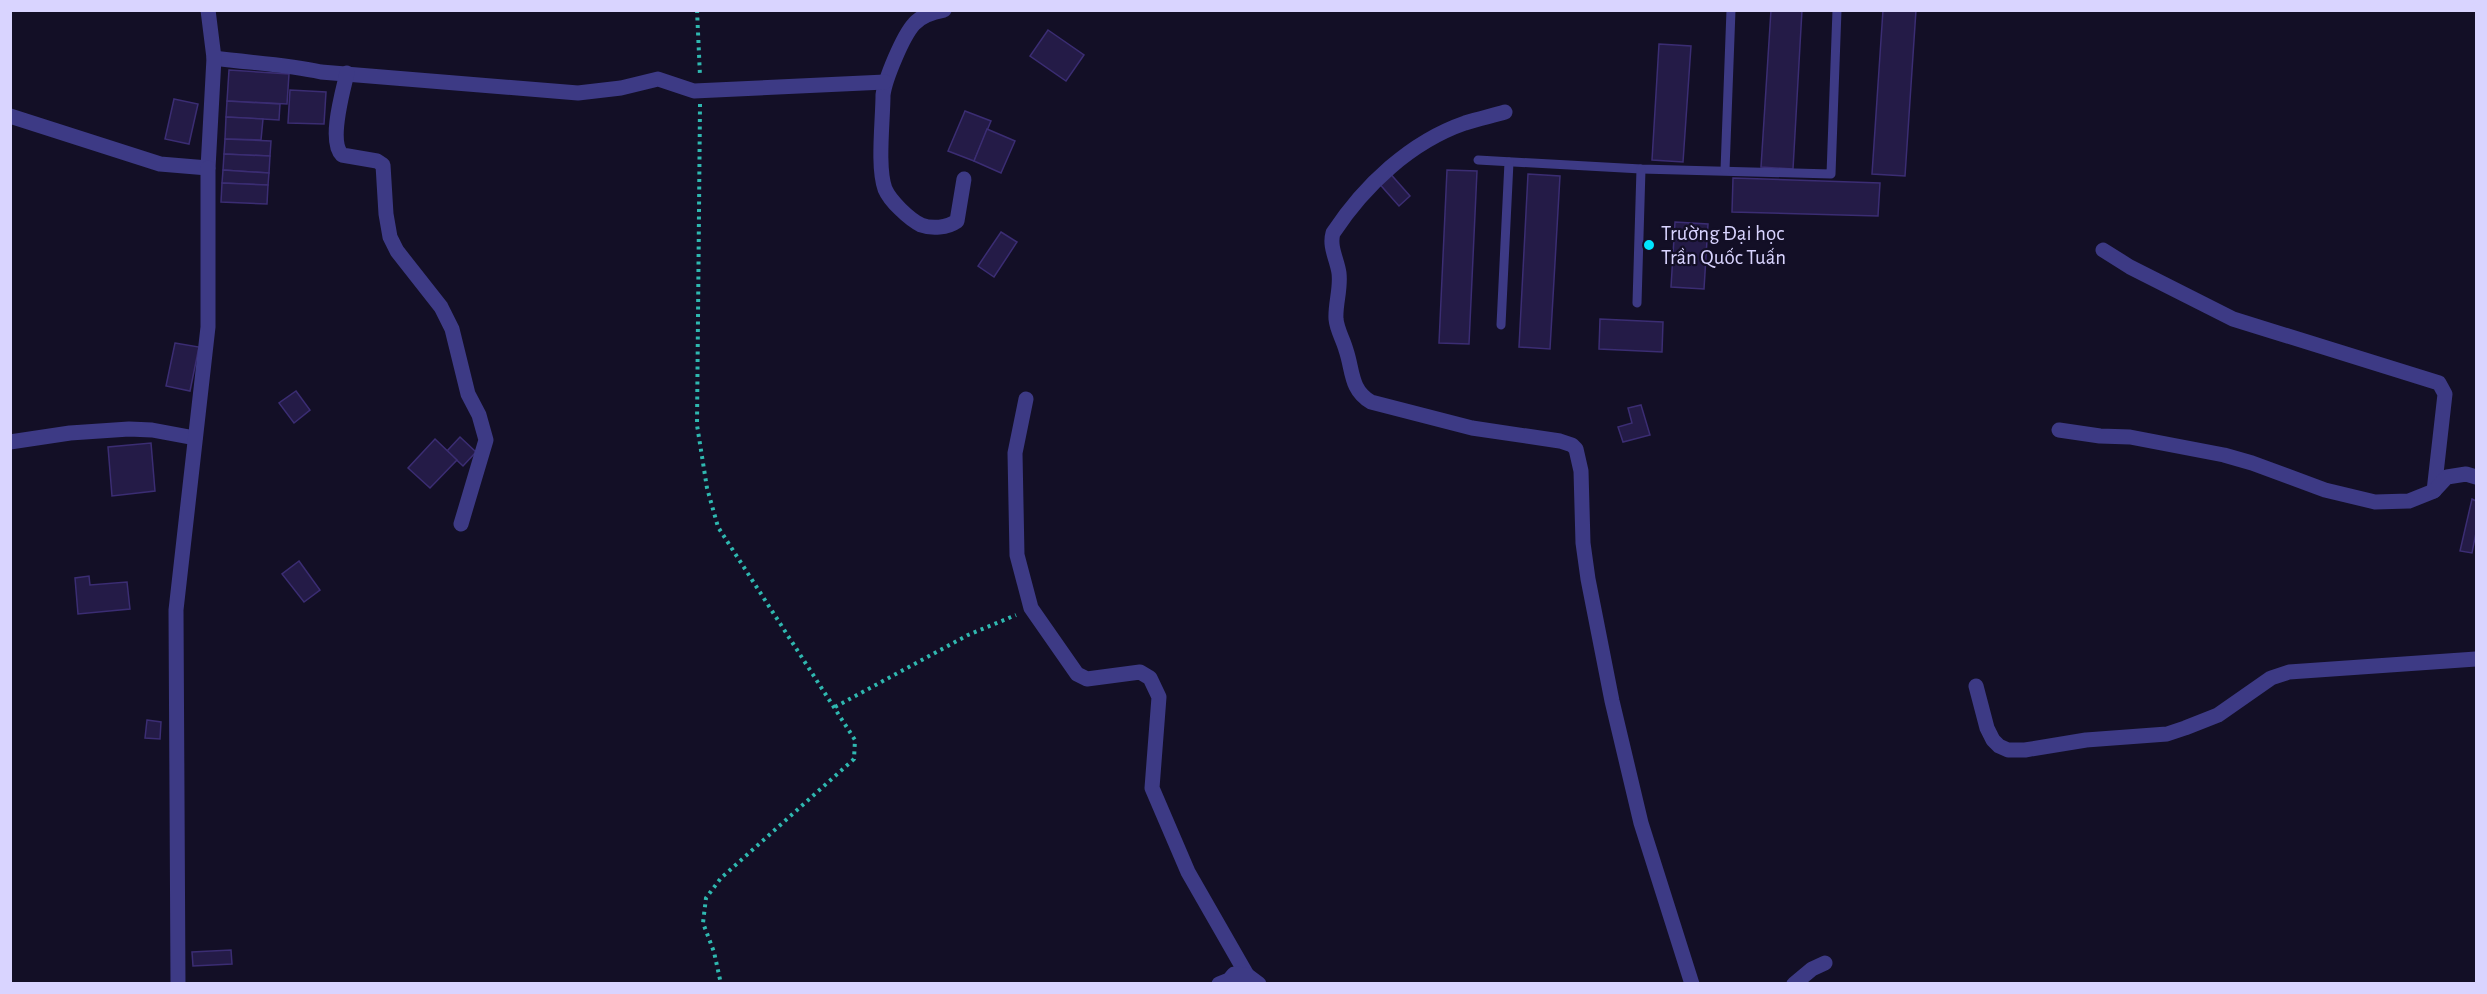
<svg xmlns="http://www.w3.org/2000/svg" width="2487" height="994" font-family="'Alegreya Sans',sans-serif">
<rect width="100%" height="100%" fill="#130f26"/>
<g fill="#241b47" stroke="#3b2d73" stroke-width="1.5">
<polygon points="1771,10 1802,10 1793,169 1761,167"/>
<polygon points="1883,10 1916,10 1905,176 1872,174"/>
<polygon points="1048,30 1084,55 1066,81 1030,56"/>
<polygon points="1659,44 1691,46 1683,162 1652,160"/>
<polygon points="229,70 289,74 287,104 227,101"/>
<polygon points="290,90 326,92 324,124 288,123"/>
<polygon points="174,99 198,104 189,144 165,139"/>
<polygon points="227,101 280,104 279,120 226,117"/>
<polygon points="965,111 991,121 974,161 948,151"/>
<polygon points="226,117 263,119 261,140 225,139"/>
<polygon points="987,129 1015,141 1001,173 974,161"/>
<polygon points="225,139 271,141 270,156 224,154"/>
<polygon points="224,154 270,156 269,173 223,170"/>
<polygon points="223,170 269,173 268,185 222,183"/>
<polygon points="1387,170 1410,196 1399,206 1376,180"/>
<polygon points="1447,170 1477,171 1469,344 1439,343"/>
<polygon points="1528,174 1560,176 1550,349 1519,347"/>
<polygon points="1733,178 1880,183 1878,216 1732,212"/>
<polygon points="222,183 268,185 267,204 221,202"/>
<polygon points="1675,222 1708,224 1704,289 1671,287"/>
<polygon points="1001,232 1017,242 994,277 978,266"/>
<polygon points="1600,319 1663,322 1662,352 1599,349"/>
<polygon points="175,343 199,347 190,391 166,386"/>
<polygon points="296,391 310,410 294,423 279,403"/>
<polygon points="1641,405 1650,435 1623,442 1618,427 1632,423 1628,408"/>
<polygon points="460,437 476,452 463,466 447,451"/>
<polygon points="435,439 457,460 430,488 408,468"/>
<polygon points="151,443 155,491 112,496 108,447"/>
<polygon points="2472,499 2476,501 2476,533 2472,553 2460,551"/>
<polygon points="299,561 320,590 304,602 282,574"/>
<polygon points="89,576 90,585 127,582 130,609 78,614 75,578"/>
<polygon points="147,720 161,722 160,739 145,738"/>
<polygon points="231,950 232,964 193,966 192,952"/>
</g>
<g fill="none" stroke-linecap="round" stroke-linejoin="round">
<g stroke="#2fb8b0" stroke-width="4" stroke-dasharray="3 4.5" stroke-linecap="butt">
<polyline points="697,10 700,76"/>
<polyline points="700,104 697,425 707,488 718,527 855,740 854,759 721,878 706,898 703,923 714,952 721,984"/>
<polyline points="835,707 968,635 1016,615"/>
</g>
<g stroke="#3d3a85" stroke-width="9">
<polyline points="1478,160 1641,169 1831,174 1837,10"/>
<polyline points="1725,170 1731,10"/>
<polyline points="1637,303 1641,169"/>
<polyline points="1501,325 1509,162"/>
</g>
<g stroke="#3d3a85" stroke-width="15">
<path d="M944 10C933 12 921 16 914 24 903 36 885 79 883 95 883 120 877 167 885 189 890 201 909 219 921 225 932 229 947 228 957 221L964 179"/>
<path d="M214 58C250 63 286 64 321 72L578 93 621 88 658 79 694 91 885 82"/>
<path d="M347 73C343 91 328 141 342 155L377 161 383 165 386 214 390 237 397 251 441 307 452 329 468 394 479 415 486 440 461 524"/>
<path d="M1505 112C1491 116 1478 119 1465 123 1410 142 1364 186 1333 233 1329 247 1337 259 1339 273 1341 289 1335 304 1336 319 1337 330 1343 339 1346 350 1353 370 1350 390 1371 402L1472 428 1560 441 1572 445 1576 449 1581 471 1583 543 1588 579 1612 701 1641 823 1692 984"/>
<polyline points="10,116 160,164 208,168 214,58 208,10"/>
<polyline points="2103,250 2130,267 2233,319 2439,383 2445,394 2434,491"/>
<polyline points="1026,399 1015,453 1017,555 1031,608 1077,674 1087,679 1140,672 1150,678 1159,697 1152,788 1188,872 1247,975"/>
<polyline points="2059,430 2100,436 2130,437 2224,455 2252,463 2325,490 2375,502 2409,501 2434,491 2447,477 2466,474 2476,477"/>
<polyline points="10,442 70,433 129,429 152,430 195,438"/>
<polyline points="1976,686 1987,728 1993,740 1999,746 2008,750 2025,750 2086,740 2167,734 2185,728 2218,715 2271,678 2289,672 2476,659"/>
<polyline points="178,984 176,610 208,327 208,168"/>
<polyline points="1219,984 1229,980 1234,974 1247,975 1259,984"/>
<polyline points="1794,984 1812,969 1825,963"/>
</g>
</g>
<circle fill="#00e5ff" stroke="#130f26" stroke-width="2" cx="1649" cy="245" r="6"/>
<g text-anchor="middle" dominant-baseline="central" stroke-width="4.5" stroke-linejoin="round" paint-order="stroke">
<g font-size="21" fill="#d9d4ff" stroke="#130f26" text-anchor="start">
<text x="1661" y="233">Trường Đại học<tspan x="1661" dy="24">Trần Quốc Tuấn</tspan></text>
</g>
</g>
<rect width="2487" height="994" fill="none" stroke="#d9d4ff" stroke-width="24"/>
</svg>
